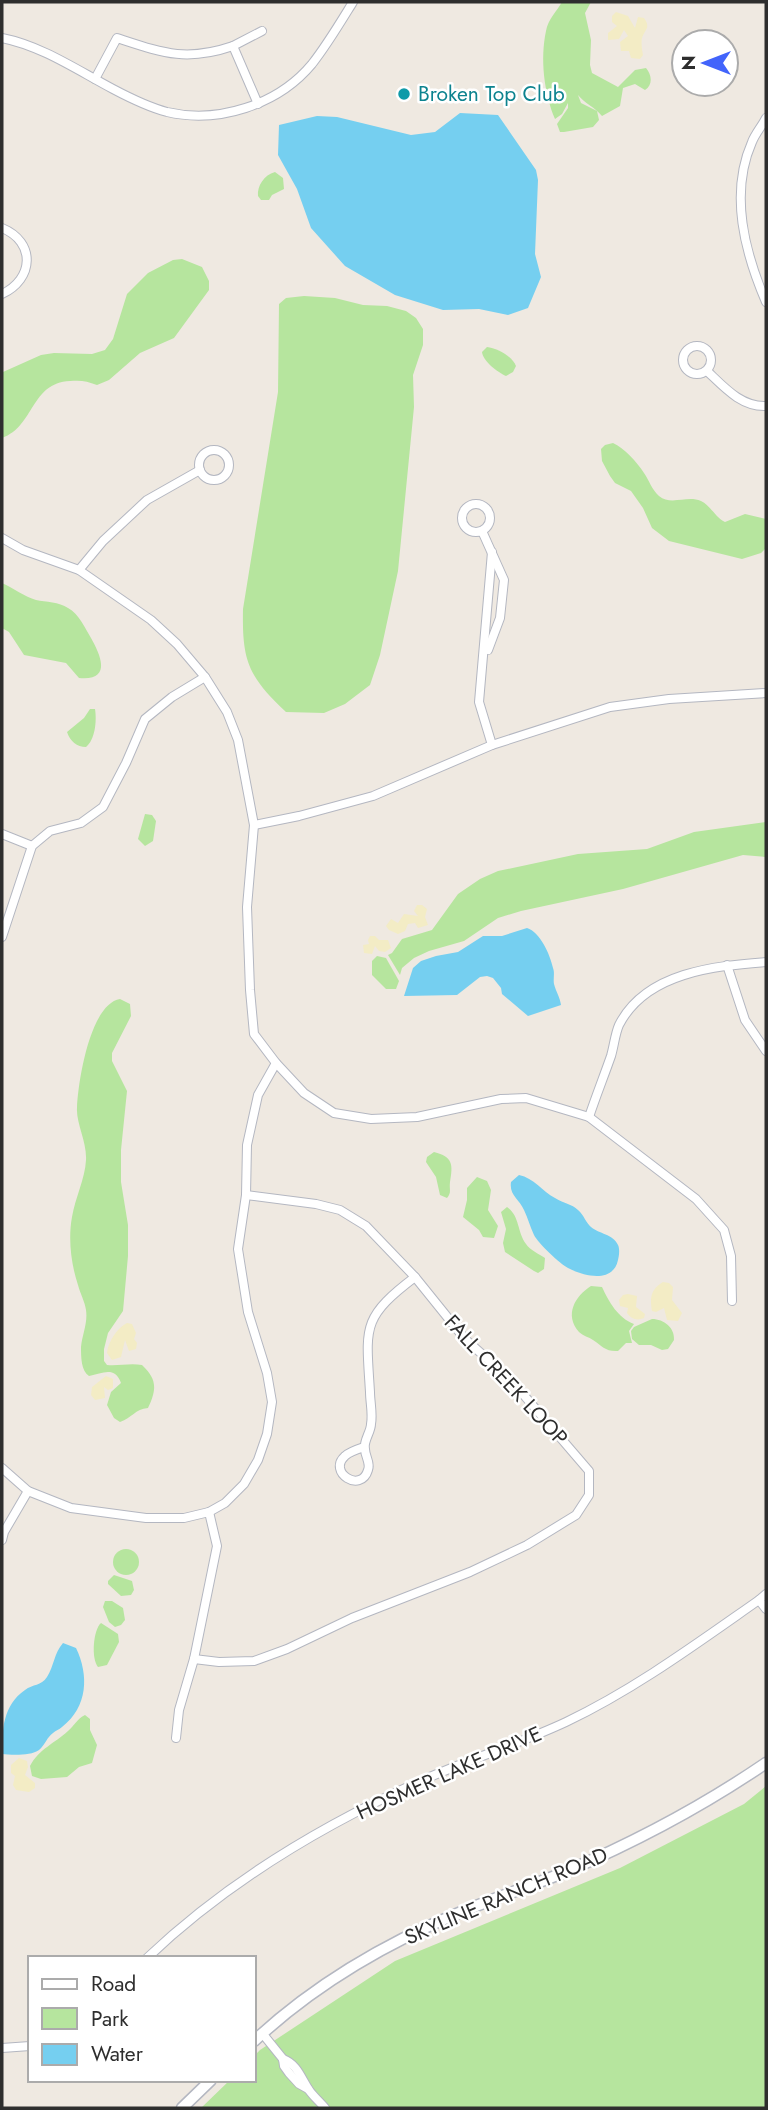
<svg xmlns="http://www.w3.org/2000/svg" width="768" height="2110" font-family="Jost,sans-serif">
<rect width="100%" height="100%" fill="#efe9e1"/>
<g fill="#b6e59e">
<path d="M562 2H591L585 13 591 40 590 65 592 73 618 87 635 70 646 68C652 75 653 85 645 90L635 84 623 88 620 106 602 116C595 107 585 104 578 95L581 103 597 111 599 120 593 127 564 132H560L557 124 568 108V103L562 114 555 119C544 93 540 59 546 31 548 19 557 11 562 2Z"/>
<path d="M275 172 283 178 284 189 272 195 269 200H261L258 196C257 186 264 175 275 172Z"/>
<path d="M182 259 202 267 209 281V290L174 338 140 353 109 380 97 385C87 381 81 380 70 381 30 383 35 426 2 438L3 372 41 355 54 353 92 354 105 350 113 339 127 294 148 273 173 260Z"/>
<path d="M304 296 335 298 363 305 387 306 406 311 416 318 423 329V345L413 375 414 407 398 571 380 655 370 685 345 704 324 713 286 712C248 676 242 661 243 609L278 392 279 304 286 298Z"/>
<path d="M487 347C497 348 512 356 516 366L513 372 506 376C497 372 483 361 482 352Z"/>
<path d="M613 443C624 448 637 462 644 473 649 480 652 490 659 496 671 506 687 495 701 501 711 506 715 517 725 522L745 514 766 519 765 549 761 553 742 559 669 541 652 528 643 508 631 491 615 483 610 476 602 461 601 449 605 445Z"/>
<path d="M2 583C13 588 25 597 36 600 46 602 59 602 68 608 79 614 85 628 91 638 101 656 112 681 79 678L66 663 24 655 9 632 2 628Z"/>
<path d="M90 709H95C97 721 95 740 86 747 77 747 70 741 67 732L84 718Z"/>
<polygon points="145,814 152,815 156,821 153,841 145,846 138,839"/>
<polygon points="766,822 766,857 743,855 623,889 521,911 498,918 464,941 429,951 414,958 402,968 400,975 388,955 392,953 402,939 432,930 458,894 480,879 498,871 578,854 647,849 694,832"/>
<polygon points="377,956 386,958 399,981 396,989 386,989 372,975 372,961"/>
<path d="M120 999 130 1004 131 1016 112 1053V1061L127 1091 121 1150V1182L128 1225V1256L123 1311 108 1333 104 1349V1361L107 1365C119 1366 130 1363 142 1365 157 1379 157 1389 148 1408 135 1409 132 1418 120 1422L114 1418 107 1405 111 1392 121 1383C115 1366 103 1373 89 1376 81 1371 81 1357 81 1347 82 1335 88 1323 86 1310 85 1302 80 1293 78 1285 71 1264 68 1239 72 1217 75 1198 85 1179 86 1160 87 1142 76 1123 77 1108 78 1082 90 1004 120 999Z"/>
<path d="M434 1152C453 1157 453 1164 450 1182 449 1190 452 1192 447 1198L440 1195 436 1177 426 1162 427 1157Z"/>
<polygon points="477,1177 487,1181 491,1190 488,1210 498,1226 494,1238 483,1237 479,1230 463,1217 467,1200 467,1188"/>
<path d="M507 1207C520 1216 517 1232 526 1244 530 1250 539 1254 545 1258L544 1269 538 1273 534 1271 505 1252 503 1243 506 1229 501 1212Z"/>
<path d="M591 1286 602 1287C609 1302 618 1318 634 1324L629 1331 632 1343H626L618 1351C606 1352 602 1346 593 1340 589 1337 583 1336 579 1332 564 1315 575 1296 591 1286Z"/>
<path d="M652 1319C664 1319 675 1328 674 1340L668 1349 662 1350 651 1345H639L632 1339 631 1331 634 1327Z"/>
<circle cx="126" cy="1562" r="13"/>
<polygon points="114,1575 132,1581 134,1590 131,1595 121,1596 108,1584 108,1581"/>
<polygon points="105,1601 112,1601 123,1608 125,1620 121,1625 115,1627 109,1622 103,1607"/>
<path d="M101 1623 118 1634 119 1642 107 1665 98 1667C91 1659 93 1630 101 1623Z"/>
<path d="M85 1715 90 1719V1730L97 1745 92 1763 79 1767 67 1777 41 1779 32 1776 30 1766C39 1749 55 1743 68 1731 75 1725 77 1719 85 1715Z"/>
<polygon points="766,1786 766,2108 201,2108 230,2080 254,2080 254,2056 260,2050 395,1961 620,1868 744,1804"/>
</g>
<g fill="#f3ecc5">
<path d="M616 12 628 16 635 28 638 17 644 18C651 28 645 29 642 38 641 42 642 50 643 55L640 59 631 58 629 51H621L620 42 628 36 624 30 619 39 608 40V33L617 26 612 22V16Z"/>
<polygon points="417,905 422,905 427,909 425,917 428,925 418,928 415,923 408,924 405,931 398,934 389,930 386,926 391,919 398,923 404,914 418,916 414,911"/>
<polygon points="370,936 375,936 379,940 388,940 391,948 385,952 379,951 375,946 372,954 364,953 363,945 369,944 368,940"/>
<path d="M663 1282 669 1283 673 1287 672 1300 682 1313 678 1321 667 1320 664 1308 656 1312 652 1311C650 1298 650 1290 663 1282Z"/>
<path d="M628 1294 637 1296 636 1307 645 1314 644 1318C637 1321 631 1319 627 1313L628 1308 620 1306 619 1300 623 1295Z"/>
<path d="M127 1323 132 1324 136 1333 134 1339 137 1343 136 1349 129 1351 125 1340 121 1357 112 1360 107 1353C108 1342 117 1328 127 1323Z"/>
<polygon points="106,1376 113,1379 113,1388 108,1390 104,1387 105,1398 95,1400 91,1395 92,1387"/>
<polygon points="19,1758 27,1761 28,1767 25,1775 35,1783 35,1788 29,1792 16,1790 13,1785 15,1776 11,1773 11,1765"/>
</g>
<g fill="#75cff0">
<polygon points="460,113 498,115 536,170 538,180 535,254 541,277 528,308 508,315 479,309 443,310 395,295 345,266 311,228 297,189 278,155 279,125 317,116 337,117 411,135 435,132"/>
<path d="M527 928C540 932 550 954 553 968 555 973 553 979 554 984 556 992 560 997 561 1005L528 1016 502 994 501 988 493 978 487 976 480 977 457 995 404 996 413 968 421 961 436 956 458 952 483 936H502Z"/>
<path d="M519 1175C534 1178 542 1191 555 1198 563 1203 572 1204 578 1210 584 1215 586 1223 591 1227 599 1234 613 1234 618 1245 620 1249 619 1256 618 1260 613 1284 583 1276 568 1268 560 1264 538 1243 534 1235 530 1227 528 1218 524 1210 519 1199 509 1195 511 1182Z"/>
<path d="M63 1643 76 1648C89 1675 88 1707 62 1727 59 1730 56 1730 53 1733 47 1737 45 1745 39 1750 31 1756 11 1755 2 1754 2 1730 3 1705 25 1690 33 1684 41 1686 47 1677 54 1666 54 1653 63 1643Z"/>
</g>
<g fill="none" stroke-linecap="round" stroke-linejoin="round">
<defs>
<g id="minor">
<path d="M2 38C42 46 77 70 113 89 130 98 148 107 167 112 218 124 278 105 312 64 327 45 340 23 353 2"/>
<path d="M95 79 117 38C163 53 186 62 233 46"/>
<polyline points="258,104 233,46 262,31"/>
<path d="M766 118C762 126 755 134 752 142 729 194 745 253 766 302"/>
<path d="M2 228C36 242 34 279 2 294"/>
<circle cx="697" cy="360" r="14"/>
<path d="M707 371C724 387 741 407 766 406"/>
<circle cx="214" cy="465" r="15"/>
<circle cx="476" cy="518" r="14"/>
<polyline points="482,531 504,580 500,618 488,650"/>
<polyline points="2,538 23,550 79,570 151,620 177,644 205,677 227,712 238,740 254,825 247,907 250,990 254,1034 276,1063 304,1093 334,1113 371,1119 417,1117 501,1099 526,1098 589,1117 696,1199 724,1230 731,1256 732,1301"/>
<polyline points="492,552 479,702 492,745"/>
<polyline points="79,570 103,541 147,500 200,470"/>
<polyline points="254,825 299,816 373,796 492,745 610,707 669,699 766,693"/>
<polyline points="2,834 32,846"/>
<polyline points="2,937 32,846 50,831 81,823 103,807 126,763 145,719 172,697 205,677"/>
<polyline points="727,965 745,1020 766,1051"/>
<path d="M589 1117C596 1096 604 1076 611 1056 614 1046 615 1034 619 1025 646 972 715 966 766 962"/>
<path d="M364 1447C358 1449 349 1452 345 1456 327 1472 361 1494 368 1470 371 1463 365 1457 365 1449 363 1441 371 1432 371 1424 373 1414 370 1402 370 1392 366 1327 361 1318 415 1277"/>
<polyline points="2,1468 28,1491 71,1508 146,1518 184,1518 209,1512 225,1503 244,1484 258,1460 267,1434 272,1402 267,1373 248,1312 238,1249 246,1195 247,1145 258,1095 276,1063"/>
<polyline points="2,1540 4,1532 28,1491"/>
<polyline points="766,1594 759,1600 766,1609"/>
<polyline points="194,1659 219,1662 254,1661 287,1649 352,1618 470,1572 527,1545 576,1515 589,1495 589,1471 510,1379 465,1339 415,1277 366,1226 340,1210 316,1204 246,1195"/>
<polyline points="176,1738 179,1710 194,1659 217,1546 209,1512"/>
<path d="M147 1958C227 1882 322 1825 423 1780 470 1759 519 1744 566 1722 635 1689 696 1644 759 1600"/>
<polyline points="262,2033 283,2059 284,2066 289,2073 299,2084 308,2089"/>
<polyline points="2,2048 30,2046"/>
<path d="M283 2059C297 2064 301 2078 309 2090 313 2096 320 2102 325 2108"/>
</g>
<g id="tertiary">
<path d="M254 2041C313 1986 386 1943 461 1912 495 1898 531 1886 565 1872 635 1842 703 1806 766 1763"/>
<polyline points="182,2108 211,2080"/>
</g>
</defs>
<use href="#minor" stroke="#b4b7c1" stroke-width="10"/>
<use href="#tertiary" stroke="#b4b7c1" stroke-width="13"/>
<use href="#minor" stroke="#fff" stroke-width="8"/>
<use href="#tertiary" stroke="#fff" stroke-width="10"/>
</g>
<circle fill="#0f9aa8" stroke="#fff" stroke-width="2.5" cx="404" cy="94" r="7"/>
<g text-anchor="middle" dominant-baseline="central" stroke-width="5" stroke-linejoin="round" paint-order="stroke">
<g font-size="21" fill="#0d838f" stroke="#fff" text-anchor="start">
<text x="418" y="94">Broken Top Club</text>
</g>
<g font-size="21" fill="#2e2e2e" stroke="#fff">
<text transform="translate(506 1380) rotate(47)">FALL CREEK LOOP</text>
<text transform="translate(449 1773) rotate(-24)">HOSMER LAKE DRIVE</text>
<text transform="translate(506 1896) rotate(-23)">SKYLINE RANCH ROAD</text>
</g>
</g>
<rect width="768" height="2110" fill="none" stroke="#2e2e2e" stroke-width="7"/>
<rect x="28" y="1956" width="228" height="126" fill="#ffffff" stroke="#ababab" stroke-width="2"/>
<rect x="42" y="1979" width="35" height="10" fill="#ffffff" stroke="#ababab" stroke-width="2"/>
<text x="91" y="1991" font-size="21" fill="#2e2e2e">Road</text>
<rect x="42" y="2008" width="35" height="21" fill="#b6e59e" stroke="#ababab" stroke-width="2"/>
<text x="91" y="2026" font-size="21" fill="#2e2e2e">Park</text>
<rect x="42" y="2044" width="35" height="21" fill="#75cff0" stroke="#ababab" stroke-width="2"/>
<text x="91" y="2061" font-size="21" fill="#2e2e2e">Water</text>
<g transform="translate(705 63) rotate(270)"><circle r="33" fill="#ffffff" stroke="#ababab" stroke-width="2"/>
<path d="M0-5L12 26L0 18L-12 26Z" fill="#4264fb"/>
<text y="-10" font-size="19" font-weight="bold" text-anchor="middle" fill="#2e2e2e">N</text>
</g>
</svg>
